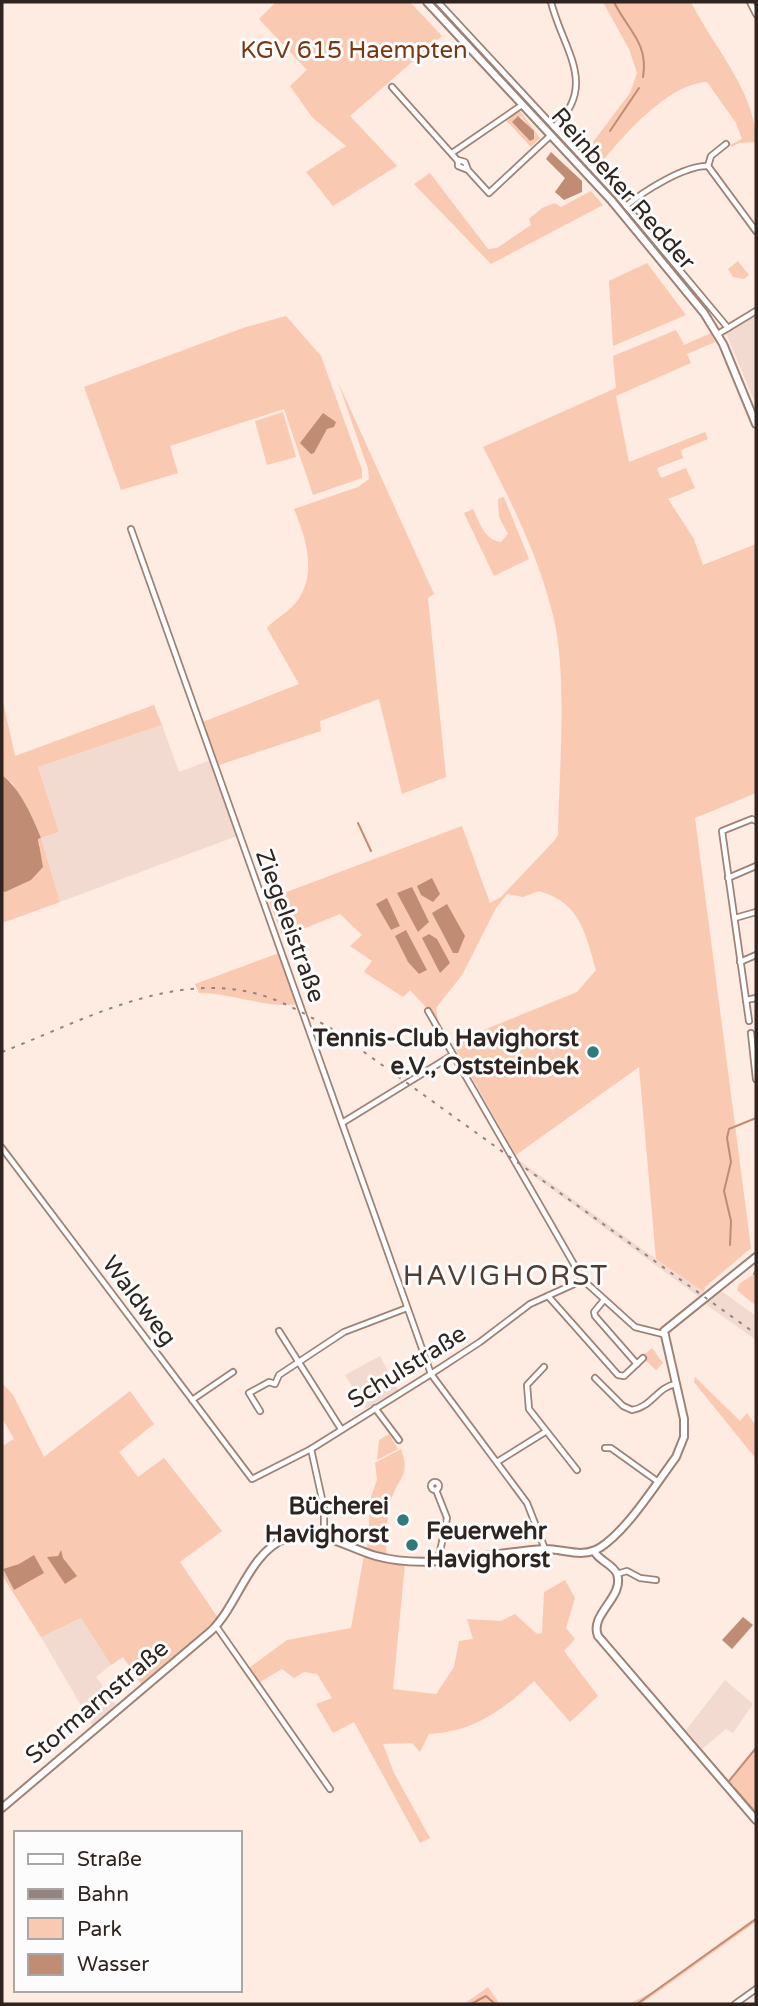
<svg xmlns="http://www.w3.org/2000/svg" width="758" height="2006" font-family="'Varela Round',sans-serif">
<rect width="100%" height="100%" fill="#feebe2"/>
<g fill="#f2dad0">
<polygon points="756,315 756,405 726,333"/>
<polygon points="162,725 179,772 211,760 237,836 60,902 41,838 59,832 38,767"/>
<polygon points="513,1156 656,1259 704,1292 699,1297 516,1163"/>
<polygon points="720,1290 756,1316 756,1340 704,1303"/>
<polygon points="380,1356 398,1390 366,1409 345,1375"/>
<polygon points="81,1618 111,1665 96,1677 117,1706 93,1726 41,1637"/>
<polygon points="725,1680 753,1704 733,1733 726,1729 702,1749 686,1730"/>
</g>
<g fill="#f9c9b2" fill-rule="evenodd">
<polygon points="276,2 410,2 442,36 350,116 397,166 333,206 306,172 346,146 312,117 290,86 307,70 259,19"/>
<path d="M603 2H691C712 45 756 92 756 142L739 143 732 147 730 145 742 139 736 123 707 82C668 83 620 139 597 168L584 154 630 93 637 73 629 49Z"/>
<path d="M520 111 540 138 531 147 505 119ZM521 116 535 135 530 141 512 122Z"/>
<polygon points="430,173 488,249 497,248 531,225 529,219 542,208 555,203 561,207 591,191 603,205 491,264 414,184"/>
<polygon points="738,261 749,275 744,279 733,277 728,269"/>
<polygon points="647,263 686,315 613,346 609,281"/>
<polygon points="286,316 321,356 362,470 362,478 313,495 284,409 170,446 178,473 121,490 84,387 243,328"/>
<path d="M676 330 684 345 711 333 715 342 687 354 691 363 616 396 629 462 705 432 708 439 681 450 683 458 657 468 661 478 686 468 695 488 668 499 694 539 703 565 756 544V793L695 818 751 1248 705 1287 704 1292 656 1259 639 1067 516 1155 452 1043 577 992 596 970C585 933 581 903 539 891L523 897 507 894 496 908 462 975 436 1008 438 1020 410 990 403 997 364 972 372 961 350 946 362 935 340 914 283 937 268 899 462 826 490 903 501 897 554 841 558 835C559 771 568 676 553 615 538 555 511 501 483 447L616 388 613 356ZM386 899 400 926 391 930 377 904ZM406 931 427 970 419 974 408 962 396 936Z"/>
<path d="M338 382 434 594 428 598 446 777 402 794 379 699 320 721 321 731 219 765 203 722 299 684 267 628C275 619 284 615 292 607 319 579 307 540 294 509L358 487 369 479 368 469Z"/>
<polygon points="283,412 296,457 267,465 255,421"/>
<path d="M504 497 529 559 494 576 464 513 473 509C480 523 484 540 501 542L508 534 499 517 498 499Z"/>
<polygon points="2,697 15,756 154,705 162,725 38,767 59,832 41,838 60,902 2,923 2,891 5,892 40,845 38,839 41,838 12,783 2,775"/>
<path d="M279 953 298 1004C268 1009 232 993 199 993L195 984Z"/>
<polygon points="754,1274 756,1274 756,1306 737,1290 739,1284"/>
<polygon points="652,1348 663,1363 656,1370 642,1357"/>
<polygon points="695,1377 740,1421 747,1413 754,1423 756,1422 756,1459 694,1382"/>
<path d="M2 1383 13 1395 44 1457 130 1391 154 1424 119 1452 138 1477 164 1458 222 1531 180 1562 218 1618 142 1685 123 1657 111 1665 81 1618 41 1637 2 1575V1442L4 1445 14 1439 2 1418ZM19 1564 14 1590 3 1569Z"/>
<polygon points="389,1434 398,1449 377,1460 379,1440"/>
<path d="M401 1449C411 1476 398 1477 391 1500 386 1517 387 1536 386 1555L367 1549 371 1497 377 1480 375 1463Z"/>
<path d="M364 1555 405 1564 393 1689 436 1694 454 1667 459 1641 473 1639 467 1619 501 1621 515 1614 537 1634 542 1633 544 1592 565 1580 575 1598 566 1628 575 1639 564 1651 598 1696 570 1722 534 1681C503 1710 473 1732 429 1734L420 1752 412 1743 383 1744 394 1773 430 1838 420 1843 354 1722 333 1733 316 1704 332 1698 317 1674 304 1672 294 1678 282 1669 260 1682 249 1668 287 1640 351 1628Z"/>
<polygon points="756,1748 756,1812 729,1781"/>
<polygon points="756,1917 756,1922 641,2004 629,2004 652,1992"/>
<polygon points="488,1987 500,2004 464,2004"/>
</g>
<g fill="#c08c74">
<polygon points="518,116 534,131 534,139 530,141 512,122"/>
<polygon points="551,152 582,181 582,192 564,200 555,192 565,178 546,159"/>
<polygon points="323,413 336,422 334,427 327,429 314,453 311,454 300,443"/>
<path d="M2 775C21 790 32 816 41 838L38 839 43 867 31 880 5 892 2 891Z"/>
<polygon points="432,878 440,894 433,902 421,895 417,886"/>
<polygon points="412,887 429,922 418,932 397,893"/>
<polygon points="387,898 400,926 391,930 376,904"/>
<polygon points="447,904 465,936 458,953 453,953 432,913"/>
<polygon points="406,930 427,970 419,974 408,962 395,936"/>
<polygon points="429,934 437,939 450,963 440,973 422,938"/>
<polygon points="61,1550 63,1558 77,1576 65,1584 47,1557 58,1556"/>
<polygon points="34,1555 44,1573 14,1590 3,1569 19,1564"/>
<polygon points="743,1617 753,1625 732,1649 722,1640"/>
</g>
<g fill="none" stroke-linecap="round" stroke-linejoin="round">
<g stroke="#c08c74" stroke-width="2">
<path d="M614 2C627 29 649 43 643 77"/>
<polyline points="610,131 639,88"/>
<polyline points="358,823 371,851"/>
<polyline points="730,1245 731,1221 724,1191 731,1162 727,1138 729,1129 756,1118"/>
<polyline points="754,1274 756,1270"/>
<polyline points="648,1690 657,1700"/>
<polyline points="660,1703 664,1708"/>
<polyline points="667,1711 731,1785"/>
<polyline points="729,1781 756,1748"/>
<polyline points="734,1788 756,1813"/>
<polyline points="471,2004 486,1996 495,2004"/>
<polyline points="637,2004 756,1919"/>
</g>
<defs>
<g id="street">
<polyline points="438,2 617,195 728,328"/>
<path d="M551 2C563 50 599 85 554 127"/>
<polyline points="750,2 756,14"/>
<polyline points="392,87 458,161"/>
<polyline points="452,153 522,105"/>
<polyline points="708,166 711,156 726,144"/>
<polyline points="468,170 458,166 458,160 465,162 468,170 489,193 551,135"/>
<path d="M626 206C644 191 685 165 708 166L756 231"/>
<polyline points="718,334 756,311"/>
<polyline points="131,529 431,1374 527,1503 545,1549"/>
<polyline points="728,878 756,866"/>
<polyline points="735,918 756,912"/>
<polyline points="740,962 756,955"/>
<polyline points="746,1000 756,998"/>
<polyline points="428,1011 583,1280 635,1327 663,1334"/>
<polyline points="749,1021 722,831 752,819 756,821"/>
<polyline points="751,1033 756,1079"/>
<polyline points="342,1123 451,1056"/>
<polyline points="2,1148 252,1479 311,1449 431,1374 480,1342 530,1304 583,1280"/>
<polyline points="548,1296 618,1375 624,1376 643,1358"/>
<polyline points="604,1300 594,1312 595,1316 637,1364"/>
<polyline points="279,1331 341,1429"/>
<polyline points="544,1367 527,1385 529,1409 577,1470"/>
<path d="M595 1378 623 1406 632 1410C652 1407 657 1387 676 1384"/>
<polyline points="192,1400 233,1372"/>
<polyline points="375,1408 399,1440"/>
<polyline points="260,1411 249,1393 269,1382 275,1384 279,1375 344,1332 407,1308"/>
<polyline points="605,1448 611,1448 657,1481"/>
<polyline points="311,1449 324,1508 324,1537"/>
<polyline points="497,1462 545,1432"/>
<circle cx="435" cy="1486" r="4"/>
<polyline points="436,1490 447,1518 438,1561"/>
<polyline points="617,1574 627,1571 640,1578 656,1580"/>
<polyline points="216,1626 330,1789"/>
<polyline points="735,2004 756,1989"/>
</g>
<g id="secondary">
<polyline points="427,2 611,200 704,313 723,344 756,424"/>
<path d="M594 1551C599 1561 613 1564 617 1574 625 1597 589 1614 598 1636L756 1820"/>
<path d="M2 1808 211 1631C239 1604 248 1554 286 1538 316 1525 347 1548 376 1556 431 1571 489 1552 545 1549 565 1549 583 1559 601 1547 628 1529 656 1484 676 1457L684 1437V1419L664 1331 756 1257"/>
</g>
</defs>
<use href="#street" stroke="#9f8275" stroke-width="8"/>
<use href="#secondary" stroke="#9f8275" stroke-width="10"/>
<use href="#street" stroke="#fff" stroke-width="4.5"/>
<use href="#secondary" stroke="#fff" stroke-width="6"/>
<path stroke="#93847d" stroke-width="2" stroke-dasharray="3.5 7" stroke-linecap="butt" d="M2 1052C80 1022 168 972 254 993 282 1000 307 1015 332 1029L756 1334"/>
</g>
<g fill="#317a7b" stroke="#fcfcfc" stroke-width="2.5">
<circle cx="593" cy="1052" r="7"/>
<circle cx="403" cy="1520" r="7"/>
<circle cx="412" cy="1545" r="7"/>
</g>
<g text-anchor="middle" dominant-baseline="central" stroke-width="6" stroke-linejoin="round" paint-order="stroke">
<g font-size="24" fill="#793813" stroke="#fcfcfc">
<text x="354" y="50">KGV 615 Haempten</text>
</g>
<g font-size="24" fill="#2f241f" stroke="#fcfcfc">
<text transform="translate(623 189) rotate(49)">Reinbeker Redder</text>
<text transform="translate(290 926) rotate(70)">Ziegeleistraße</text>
<text transform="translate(139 1301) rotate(53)">Waldweg</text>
<text transform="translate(407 1367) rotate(-32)">Schulstraße</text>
<text transform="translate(97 1702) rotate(-40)">Stormarnstraße</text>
</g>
<g font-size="24" font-weight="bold" fill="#2f241f" stroke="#fcfcfc" text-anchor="end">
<text x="579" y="1038">Tennis-Club Havighorst<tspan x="579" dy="28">e.V., Oststeinbek</tspan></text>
<text x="389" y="1506">Bücherei<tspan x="389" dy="28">Havighorst</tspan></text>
<text x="426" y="1531" text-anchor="start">Feuerwehr<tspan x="426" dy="28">Havighorst</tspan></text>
</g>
<g font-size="28" letter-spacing="2" fill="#553c31" stroke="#fcfcfc">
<text x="506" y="1276">HAVIGHORST</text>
</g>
</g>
<rect width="758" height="2006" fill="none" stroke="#2f241f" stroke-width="7"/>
<rect x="14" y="1831" width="228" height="161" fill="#fcfcfc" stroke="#aaa6a4" stroke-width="2"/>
<rect x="28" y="1854" width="35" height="10" fill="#ffffff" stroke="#aaa6a4" stroke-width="2"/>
<text x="77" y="1866" font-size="21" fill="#2f241f">Straße</text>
<rect x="28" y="1889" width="35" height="10" fill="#93847d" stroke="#aaa6a4" stroke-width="2"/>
<text x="77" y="1901" font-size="21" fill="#2f241f">Bahn</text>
<rect x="28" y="1918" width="35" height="21" fill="#f9c9b2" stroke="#aaa6a4" stroke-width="2"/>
<text x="77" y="1936" font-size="21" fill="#2f241f">Park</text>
<rect x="28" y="1954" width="35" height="21" fill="#c08c74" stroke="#aaa6a4" stroke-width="2"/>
<text x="77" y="1971" font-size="21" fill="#2f241f">Wasser</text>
</svg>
